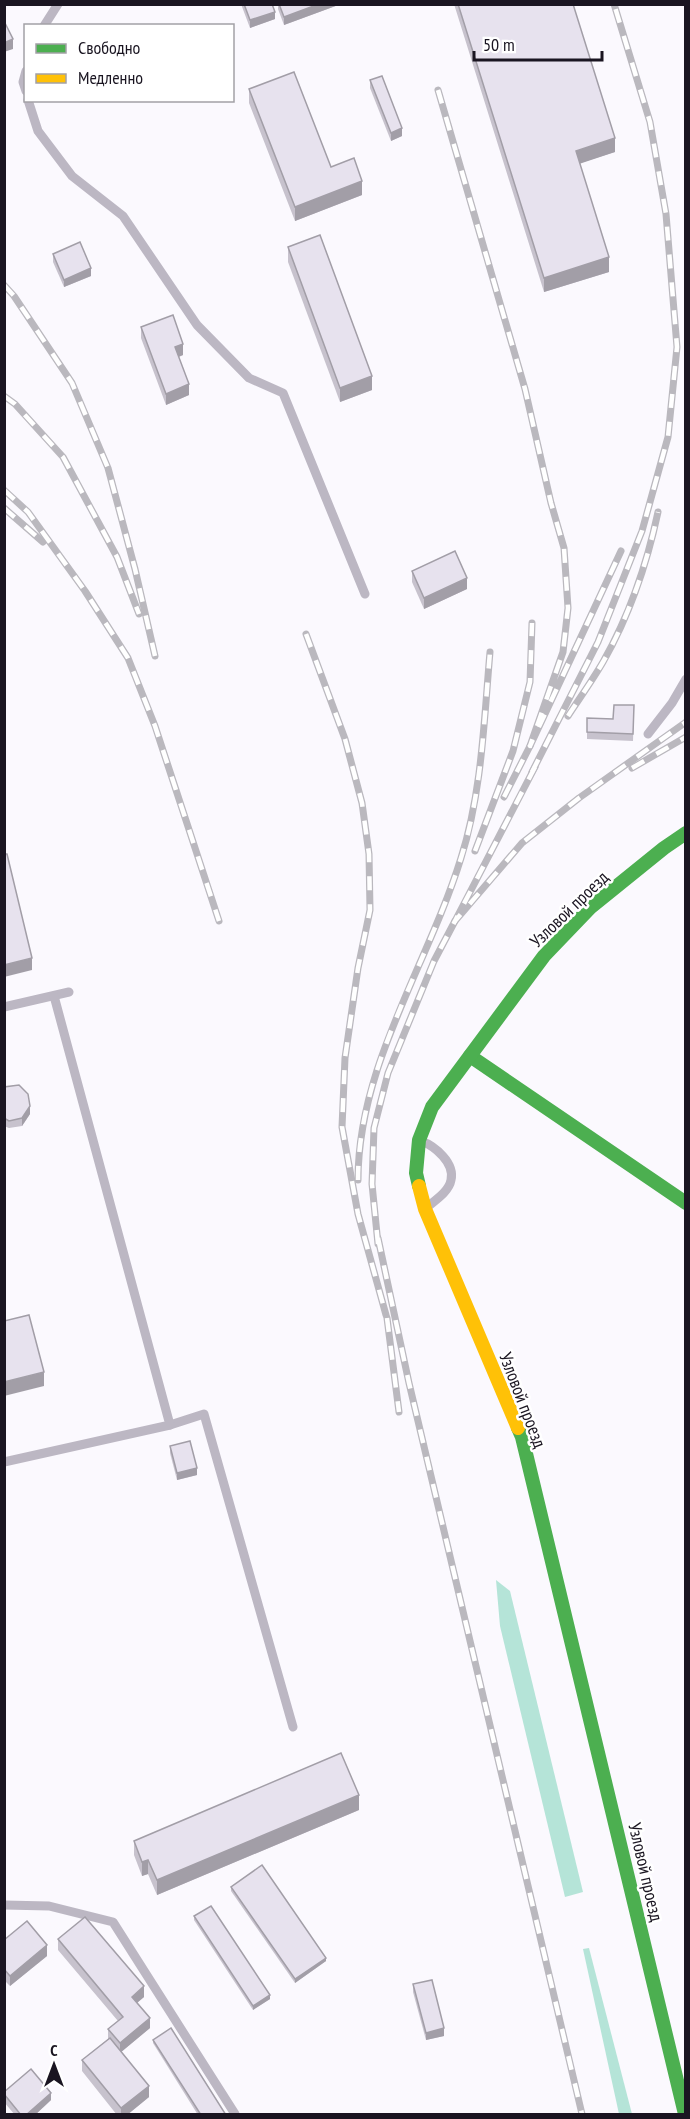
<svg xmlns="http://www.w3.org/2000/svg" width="690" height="2119" font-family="'PT Sans Narrow',sans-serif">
<rect width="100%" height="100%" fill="#fbf9fe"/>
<g fill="#b5e4d8">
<polygon points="496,1580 510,1591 583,1892 565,1897 500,1626"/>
<polygon points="589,1948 632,2114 619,2114 583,1949"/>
</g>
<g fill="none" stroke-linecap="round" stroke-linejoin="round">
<g stroke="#bcb7c3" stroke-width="9">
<polyline points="44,26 58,4"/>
<polyline points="26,71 23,82 26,91"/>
<polyline points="28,100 38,131 72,176 123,216 197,325 249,378 283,393 365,594"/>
<polyline points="648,734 672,703 686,679"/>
<polyline points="4,1007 69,992"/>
<path d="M421 1141C435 1146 455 1163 451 1180 449 1192 434 1201 426 1208"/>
<polyline points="170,1425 204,1414 293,1727"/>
<polyline points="4,1462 170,1425 54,996"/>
<polyline points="4,1905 49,1906 113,1922 235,2114"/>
</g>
<g stroke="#4caf50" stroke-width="14">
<polyline points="470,1056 686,1203"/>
<polyline points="419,1186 416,1173 419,1140 432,1107 544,956 591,907 664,848 686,833"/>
<polyline points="518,1428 522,1437 685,2114"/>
</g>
<polyline stroke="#ffc107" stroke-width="14" points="419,1186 425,1209 518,1428"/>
<defs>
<g id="rail">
<polyline points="438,90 525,389 551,503 564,548 568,608 563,652 530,746 621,551"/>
<polyline points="4,285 14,296 72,383 108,468 135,569 155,656"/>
<polyline points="4,396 15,404 63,457 117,557 139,614"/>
<polyline points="4,490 28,512 85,591 128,658 155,726 219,921"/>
<polyline points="4,508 43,542"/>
<polyline points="306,634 345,739 362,803 369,854 370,910 358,968 345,1058 342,1127 358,1214 386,1315"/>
<path d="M568 716C579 699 592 681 603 662 629 616 647 564 658 512"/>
<polyline points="535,767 455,921 522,843 579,798 686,722"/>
<polyline points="632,768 686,737"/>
<polyline points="532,772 598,642 642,531 668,437 677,347 666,214 650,122 614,4"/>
<polyline points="504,797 530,746"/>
<polyline points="475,851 513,751 530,682 532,623"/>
<path d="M358 1180C358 1065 428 965 461 858 482 792 484 720 490 652"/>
<polyline points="378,1238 409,1383 582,2114"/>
<polyline points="378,1244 372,1184 374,1128 388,1073 434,961 455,921"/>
<polyline points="387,1318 399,1412"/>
</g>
</defs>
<use href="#rail" stroke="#bab8be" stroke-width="7"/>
<use href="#rail" stroke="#fff" stroke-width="4.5" stroke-dasharray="14" stroke-linecap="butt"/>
</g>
<g fill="#c7c2cd">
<polygon points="241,4 272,4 275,19 250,28"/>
<polygon points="278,4 341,4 284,25 278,9"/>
<polygon points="454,4 573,4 615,152 580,163 609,272 544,292"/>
<polygon points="370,80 402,136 391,141 370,88"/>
<polygon points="249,89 331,167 362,195 295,221 249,103"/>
<polygon points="288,247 372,390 340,402 288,262"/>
<polygon points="53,254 91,276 64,287 53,262"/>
<polygon points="141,327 183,355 179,357 189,395 166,405 141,338"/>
<polygon points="412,571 467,589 424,609 412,582"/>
<polygon points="634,705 633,741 587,739 587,718 613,719"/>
<polygon points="4,1087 30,1114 22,1126 9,1128 4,1126"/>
<polygon points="170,1446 197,1475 177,1480 170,1453"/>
<polygon points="359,1810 157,1895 148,1874 142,1876 134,1855 134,1841"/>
<polygon points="231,1887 326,1961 295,1983 231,1891"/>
<polygon points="194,1916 270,1999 253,2010 194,1920"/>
<polygon points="58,1939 144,1997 137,2003 150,2028 121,2052 149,2097 127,2115 117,2115 82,2071 82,2060 108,2039 108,2029 118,2021 58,1950"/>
<polygon points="4,1940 47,1956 10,1986 4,1980"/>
<polygon points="413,1984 444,2036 426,2040 413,1992"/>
<polygon points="153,2040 226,2115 198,2115 153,2043"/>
<polygon points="4,2092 51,2100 35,2115 15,2115 4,2102"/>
</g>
<g fill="#a29ea7">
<polygon points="319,4 341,4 284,25 284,17"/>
<polygon points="275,12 275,19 250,28 250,20"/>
<polygon points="13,39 13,49 4,52 4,43"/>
<polygon points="402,128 402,136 391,141 391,133"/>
<polygon points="615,138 615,152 576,165 576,151"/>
<polygon points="362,181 362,195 295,221 295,207"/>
<polygon points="609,257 609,272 544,292 544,278"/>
<polygon points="91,268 91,276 64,287 64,280"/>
<polygon points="183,344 183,355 175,358 175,347"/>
<polygon points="372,376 372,390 340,402 340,388"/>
<polygon points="189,384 189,395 166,405 166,394"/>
<polygon points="467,578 467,589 424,609 424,598"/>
<polygon points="32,958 32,970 4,977 4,965"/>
<polygon points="30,1106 30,1114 22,1126 22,1118"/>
<polygon points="44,1372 44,1386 4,1396 4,1382"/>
<polygon points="197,1468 197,1475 177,1480 177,1473"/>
<polygon points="359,1795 359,1810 157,1895 157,1880"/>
<polygon points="148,1860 148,1874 142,1876 142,1862"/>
<polygon points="47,1945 47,1956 10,1986 10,1976"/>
<polygon points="326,1958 326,1961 295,1983 295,1979"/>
<polygon points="144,1986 144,1997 132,2007 132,1997"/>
<polygon points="270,1995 270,1999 253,2010 253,2006"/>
<polygon points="150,2018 150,2028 120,2053 120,2043"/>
<polygon points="444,2028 444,2036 426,2040 426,2033"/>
<polygon points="149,2086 149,2097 127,2115 121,2115 121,2108"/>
<polygon points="51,2093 51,2100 35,2115 26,2115"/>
</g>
<g fill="#e7e2ee" stroke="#a29ea7" stroke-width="1.5">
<polygon points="244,4 272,4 275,12 250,20"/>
<polygon points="279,4 319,4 284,17"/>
<polygon points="458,4 573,4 615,138 576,151 609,257 544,278"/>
<polygon points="4,21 13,39 4,43"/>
<polygon points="294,72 331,167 354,158 362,181 295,207 249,89"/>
<polygon points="382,76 402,128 391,133 370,80"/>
<polygon points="320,235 372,376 340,388 288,247"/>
<polygon points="80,242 91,268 64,280 53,254"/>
<polygon points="173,315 183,344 175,347 189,384 166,394 141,327"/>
<polygon points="455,551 467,578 424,598 412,571"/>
<polygon points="614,705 634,705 633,734 587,732 587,718 613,719"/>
<polygon points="4,854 7,854 32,958 4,965"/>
<polygon points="19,1085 28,1094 30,1106 22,1118 9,1121 4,1118 4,1087"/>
<polygon points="29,1315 44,1372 4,1382 4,1321"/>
<polygon points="190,1441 197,1468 177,1473 170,1446"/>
<polygon points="341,1753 359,1795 157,1880 148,1860 142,1862 134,1841"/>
<polygon points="262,1865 326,1958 295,1979 231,1887"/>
<polygon points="211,1906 270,1995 253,2006 194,1916"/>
<polygon points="85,1917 144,1986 132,1997 150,2018 120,2043 108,2029 123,2017 58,1939"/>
<polygon points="27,1921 47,1945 10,1976 4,1969 4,1940"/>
<polygon points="432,1980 444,2028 426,2033 413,1984"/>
<polygon points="171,2028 226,2115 201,2115 153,2040"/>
<polygon points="110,2038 149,2086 121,2108 82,2060"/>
<polygon points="31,2069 51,2093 26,2115 21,2115 4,2094 4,2092"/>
</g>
<g text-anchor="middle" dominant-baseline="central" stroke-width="5" stroke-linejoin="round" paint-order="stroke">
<g font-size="18" fill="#1a1521" stroke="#fff">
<text transform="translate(569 909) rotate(-44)">Узловой проезд</text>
<text transform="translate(523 1400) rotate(69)">Узловой проезд</text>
<text transform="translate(646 1872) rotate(77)">Узловой проезд</text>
</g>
</g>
<rect width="690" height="2119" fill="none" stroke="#1a1521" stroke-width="12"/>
<rect x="24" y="24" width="210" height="78" fill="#ffffff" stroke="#a3a1a6" stroke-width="1.5"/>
<rect x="36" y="44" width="30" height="9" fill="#4caf50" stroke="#a3a1a6" stroke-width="1.5"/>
<text x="78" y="54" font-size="18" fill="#1a1521">Свободно</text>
<rect x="36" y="74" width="30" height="9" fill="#ffc107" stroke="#a3a1a6" stroke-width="1.5"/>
<text x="78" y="84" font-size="18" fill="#1a1521">Медленно</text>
<g transform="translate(54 2065)" stroke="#ffffff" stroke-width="4.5" paint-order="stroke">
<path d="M0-4.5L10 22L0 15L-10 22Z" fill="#1a1521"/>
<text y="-9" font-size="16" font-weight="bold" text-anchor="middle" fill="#1a1521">С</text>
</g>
<path d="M474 51v9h128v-9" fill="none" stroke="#1a1521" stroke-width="3"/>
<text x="483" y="51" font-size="18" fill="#1a1521" stroke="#ffffff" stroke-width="4.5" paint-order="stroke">50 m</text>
</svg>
